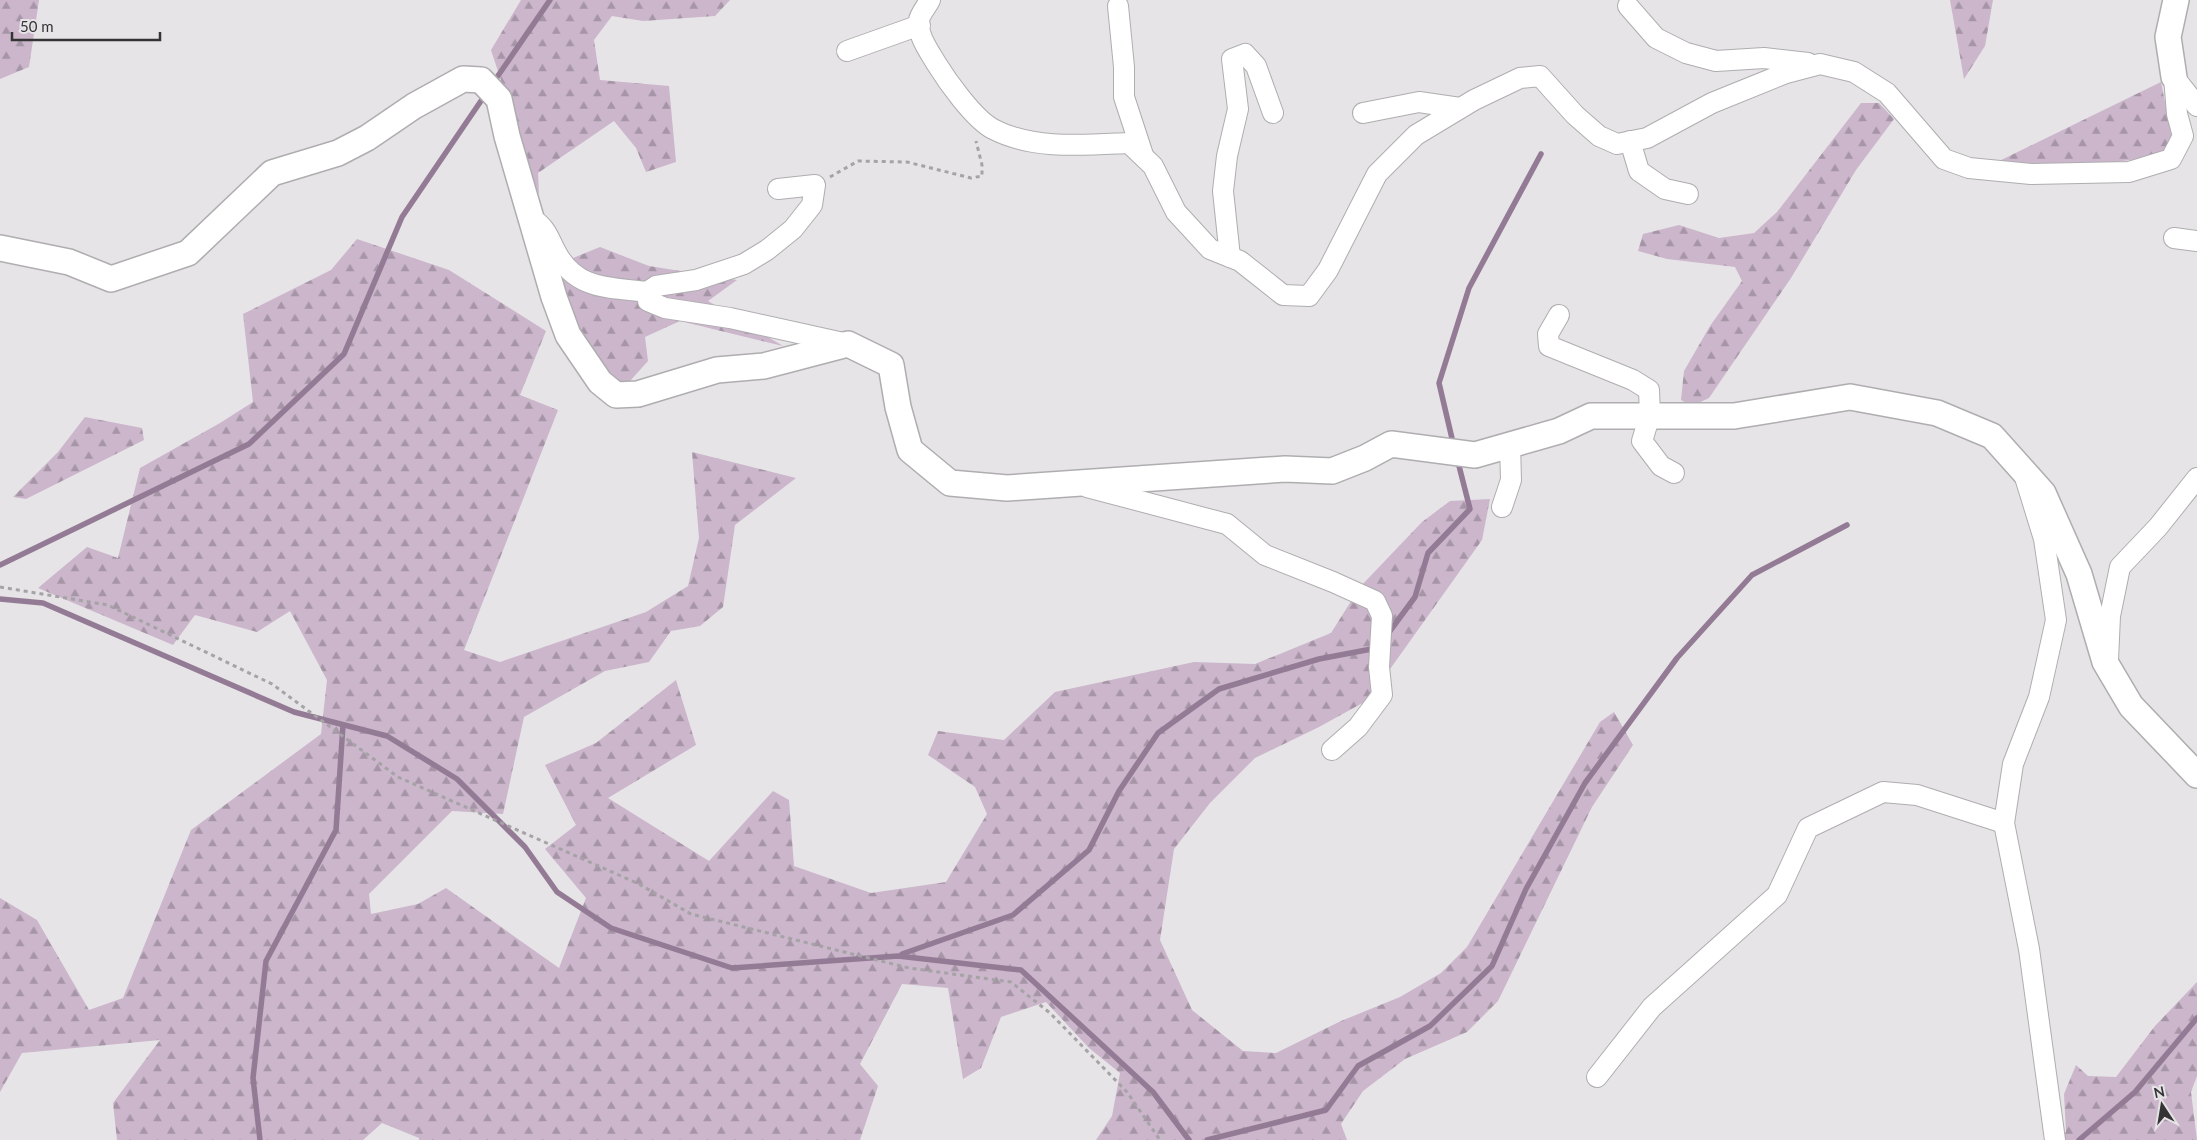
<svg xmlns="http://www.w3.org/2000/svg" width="2197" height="1140" font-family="Lato,sans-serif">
<defs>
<pattern id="forest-firs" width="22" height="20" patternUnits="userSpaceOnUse" patternTransform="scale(1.25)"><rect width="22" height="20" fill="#cbb6cc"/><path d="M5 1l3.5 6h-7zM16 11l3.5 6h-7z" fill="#a695a6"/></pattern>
</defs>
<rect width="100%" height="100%" fill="#e7e4e7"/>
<g fill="url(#forest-firs)">
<polygon points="0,0 39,0 29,67 0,79"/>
<polygon points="521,0 730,0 715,16 643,21 612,16 594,40 600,80 669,86 676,162 646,172 636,148 614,121 538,173 539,195 491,50"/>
<polygon points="1950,0 1993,0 1985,46 1964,79"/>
<path d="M2161 82 2172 138 2161 154C2107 167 2051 167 1995 163Z"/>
<polygon points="1861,103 1879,103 1894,119 1856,170 1791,278 1709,398 1692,406 1681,400 1684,371 1710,326 1742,281 1735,267 1667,259 1638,251 1643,234 1679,225 1719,238 1754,233 1777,212"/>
<polygon points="357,239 449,270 546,331 520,395 558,410 464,650 500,662 646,612 688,586 699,538 692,452 796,478 735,525 723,607 700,626 671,631 649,662 605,671 524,717 503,814 452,811 369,894 371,914 418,904 446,888 559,968 586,898 545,849 576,825 545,765 596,743 676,680 696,745 608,798 709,861 773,791 789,800 794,866 871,893 946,882 987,814 975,787 928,755 938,731 1004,740 1055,692 1194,662 1255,664 1331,633 1360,587 1422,522 1450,501 1490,499 1482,540 1368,700 1319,727 1255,758 1210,803 1174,849 1160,940 1192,1010 1243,1051 1276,1053 1341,1021 1400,997 1441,973 1467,947 1600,722 1614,712 1633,745 1592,807 1498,1001 1467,1032 1405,1059 1363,1091 1341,1124 1347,1140 1096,1140 1112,1116 1120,1073 1089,1048 1046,1002 1001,1017 981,1068 963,1079 948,988 902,984 860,1064 878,1086 860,1140 419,1140 419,1138 382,1123 363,1140 117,1140 113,1103 160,1040 22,1053 0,1092 0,898 37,920 89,1010 123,998 191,830 321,734 327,680 290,611 257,632 195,615 173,645 38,588 87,547 118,558 140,468 220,423 253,402 243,314 331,270"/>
<polygon points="600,247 649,266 737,280 708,301 783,346 680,321 645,337 648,361 630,381 618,382 583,349 551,267"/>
<polygon points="85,417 142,428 144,440 26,499 13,497 58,452"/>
<polygon points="2197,982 2197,1076 2191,1092 2197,1140 2055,1140 2066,1132 2064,1094 2076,1065 2088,1076 2116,1077 2155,1026"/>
</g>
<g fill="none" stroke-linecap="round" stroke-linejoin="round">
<g stroke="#947b95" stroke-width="5.5">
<polyline points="493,83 550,0"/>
<polyline points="1454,447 1439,383 1469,288 1541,154"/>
<polyline points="0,565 249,444 344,354 402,217 485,95"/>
<polyline points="0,599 43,603 294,712 387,736 457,779 525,847 557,892 611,928 732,968 898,956 1021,970 1153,1092 1189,1140"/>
<polyline points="1387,635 1415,597 1428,553 1470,509 1457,458"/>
<polyline points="902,954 1013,915 1089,850 1119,791 1158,733 1219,689 1319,659 1377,648"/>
<polyline points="260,1140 253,1078 266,961 336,830 343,725"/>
<polyline points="1207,1140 1326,1110 1358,1066 1430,1026 1492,966 1526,889 1585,783 1677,658 1752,575 1847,525"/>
<polyline points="2079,1140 2135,1092 2197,1018"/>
</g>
<defs>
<g id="minor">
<path d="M930 0C927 6 920 14 919 20 917 35 929 51 936 63 947 81 974 119 993 129 1033 150 1085 145 1129 143L1153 166 1176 212 1210 249 1240 261 1283 295 1309 296 1328 270 1377 174 1416 135 1474 100 1520 78 1540 76 1575 115 1599 136 1617 144 1647 138 1712 103 1786 73 1820 64 1854 72 1887 93 1944 159 1969 168 2031 174 2129 172 2171 159 2183 136 2177 114 2174 77"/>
<polyline points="1118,6 1124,67 1124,97 1143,155"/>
<polyline points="1628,6 1656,38 1686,53 1716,61 1764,58 1808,63"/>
<polyline points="847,51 920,25"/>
<polyline points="2174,77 2197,106"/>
<polyline points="1363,113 1419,102 1460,108"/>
<polyline points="1630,141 1639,171 1665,189 1688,194"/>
<polyline points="778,189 815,185 812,205 793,229 767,250 744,264 696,280 656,286 647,292 648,301 665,308 730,318 848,344"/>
<path d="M534 220C547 229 549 239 556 252 576 290 608 287 647 292"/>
<polyline points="2174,238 2197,241"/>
<polyline points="1230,257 1223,191 1227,156 1238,109 1232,59 1245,54 1256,66 1273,113"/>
<polyline points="1559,315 1548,334 1549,346 1633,380 1649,390 1650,415 1642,441 1661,466 1674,473"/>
<polyline points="2024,474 2044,539 2056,620 2039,697 2013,764 2004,823 2029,949 2055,1140"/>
<polyline points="1087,487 1227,524 1265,555 1333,582 1375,601 1382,616 1379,667 1382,695 1358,727 1332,750"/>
<polyline points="1502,507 1511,480 1510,445"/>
<polyline points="2108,660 2110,616 2120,567 2158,527 2197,478"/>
<polyline points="1597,1077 1652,1007 1777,895 1808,828 1883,792 1917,795 2004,823"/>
</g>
<g id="tertiary">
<polyline points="2174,77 2168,37 2176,0"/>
<polyline points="0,248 69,262 111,279 188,253 272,173 338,153 367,138 414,106 463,79 481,80 499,99 507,136 554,297 568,335 600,382 616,395 638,394 717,370 764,366 848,344 891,365 898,407 910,450 950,483 1007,488 1285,469 1332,471 1365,458 1391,444 1475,455 1559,431 1591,416 1734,416 1850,397 1937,413 1992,436 2043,493 2079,574 2105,662 2131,706 2197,775"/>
</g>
</defs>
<use href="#minor" stroke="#afadb0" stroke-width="22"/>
<use href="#tertiary" stroke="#afadb0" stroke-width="28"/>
<g stroke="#a5a3a5" stroke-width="3" stroke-dasharray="4 4" stroke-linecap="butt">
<polyline points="830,177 858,161 907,162 971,178 982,176 982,165 976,141"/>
<polyline points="0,587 108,605 272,684 398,777 639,884 691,914 909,968 1011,982 1050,1013 1127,1092 1160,1140"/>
</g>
<use href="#minor" stroke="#fff" stroke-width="20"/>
<use href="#tertiary" stroke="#fff" stroke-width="25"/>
</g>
<g transform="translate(2162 1105) rotate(348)" stroke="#e7e4e7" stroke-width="4" paint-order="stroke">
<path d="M0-4L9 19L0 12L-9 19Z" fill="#353435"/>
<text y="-8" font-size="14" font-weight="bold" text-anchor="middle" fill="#353435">N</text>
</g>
<path d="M12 32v8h148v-8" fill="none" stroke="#353435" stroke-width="2.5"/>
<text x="20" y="32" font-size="15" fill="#353435" stroke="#e7e4e7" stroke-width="4" paint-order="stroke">50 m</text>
</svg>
